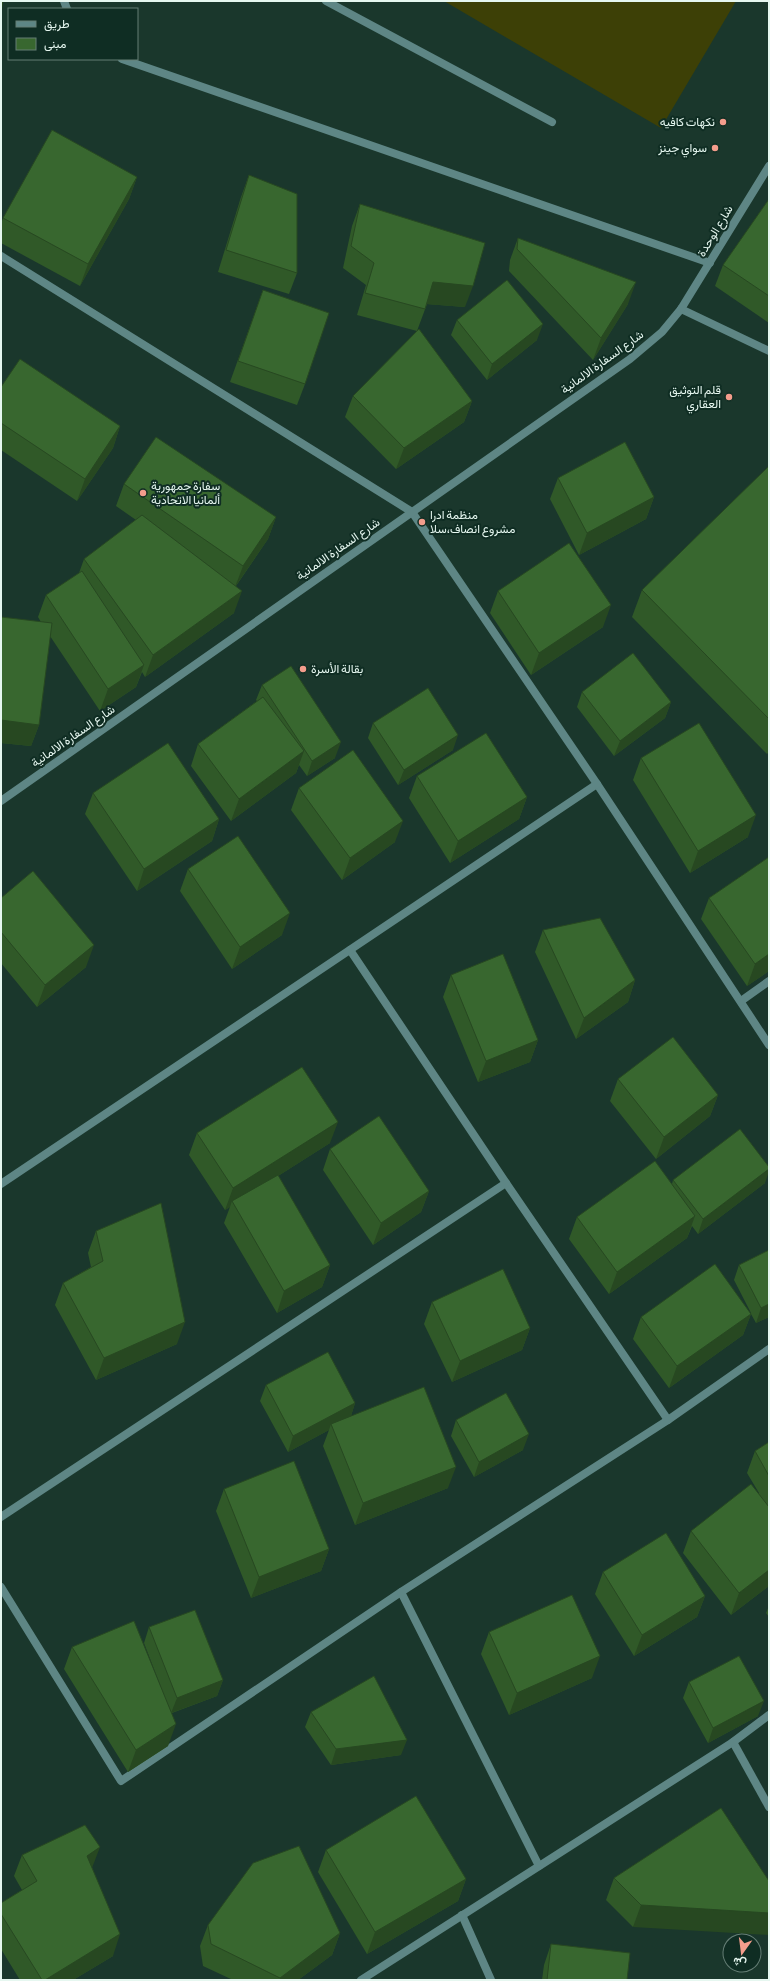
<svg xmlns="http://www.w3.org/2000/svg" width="770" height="1981" font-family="'Asap Condensed',Vazirmatn,sans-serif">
<rect width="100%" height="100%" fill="#1a372c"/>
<polygon fill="#3d4006" points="444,1 736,1 661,128"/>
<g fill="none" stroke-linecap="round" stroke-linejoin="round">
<polyline stroke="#5e8685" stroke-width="8" points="326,1 552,122"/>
<g stroke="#5e8685" stroke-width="8">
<polyline points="64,1 67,9"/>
<polyline points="122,59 710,263"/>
<polyline points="1,256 412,512 597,784 769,1045"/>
<polyline points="681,309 769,351"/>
<polyline points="1,801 630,359 662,332 681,309 769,166"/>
<polyline points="350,950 506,1183 668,1420"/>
<polyline points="741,1001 769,981"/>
<polyline points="1,1184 597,784"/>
<polyline points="1,1517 506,1183"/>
<polyline points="1,1587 121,1781 401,1592 668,1420 769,1349"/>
<polyline points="401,1592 539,1866"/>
<polyline points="733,1742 769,1807"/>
<polyline points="462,1915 491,1980"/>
<polyline points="361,1980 733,1742 769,1715"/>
</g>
</g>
<g fill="#305928">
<polygon points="249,175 297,273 289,294 218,272 241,197"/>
<polygon points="137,177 129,199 80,286 1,243 1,224 3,218"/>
<polygon points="769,199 769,323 715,286 723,265"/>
<polygon points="360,204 465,307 427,304 417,331 357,315 366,285 343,268 352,226"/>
<polygon points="518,238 628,304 593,360 509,271 510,260"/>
<polygon points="263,290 305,384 297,405 230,382"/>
<polygon points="457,320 537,340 487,380 451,335"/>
<polygon points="1,387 120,426 113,448 77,501 1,450"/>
<polygon points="353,396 472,401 464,422 396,469 345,417"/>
<polygon points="769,466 769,752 767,754 632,617 642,590"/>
<polygon points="558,478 654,497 646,519 579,555 550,499"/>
<polygon points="124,484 276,517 268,539 236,586 234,613 145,677 142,672 136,687 100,711 50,636 39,725 31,746 1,743 1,617 41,622 38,617 46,595 79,573 84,559 136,520 116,506"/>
<polygon points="498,591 603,627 531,675 490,613"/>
<polygon points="262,685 335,758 307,776 299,765 296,773 231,821 191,766 198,744 257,701 256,700"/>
<polygon points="582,692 671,702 665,718 614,756 577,707"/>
<polygon points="373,723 453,750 398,785 368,738"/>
<polygon points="641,758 748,837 690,873 633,780"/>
<polygon points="417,776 527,797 519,819 450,863 409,798"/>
<polygon points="299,788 395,842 342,880 291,810"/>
<polygon points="93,793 219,819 212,841 137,891 85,814"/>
<polygon points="769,857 769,971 747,986 701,919 709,898"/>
<polygon points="188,869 282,935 232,969 180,891"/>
<polygon points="1,898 86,967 37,1007 1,963"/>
<polygon points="543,930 635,980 628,1002 576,1039 535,952"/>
<polygon points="451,975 538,1040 530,1062 478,1082 443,997"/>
<polygon points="618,1079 718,1095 710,1116 656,1159 610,1101"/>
<polygon points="197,1133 330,1143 278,1176 330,1265 322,1287 277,1313 224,1223 230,1207 225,1210 189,1155"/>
<polygon points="330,1149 429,1191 421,1212 373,1245 323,1170"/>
<polygon points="673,1180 765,1183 698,1234 692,1226 687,1238 609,1294 569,1239 577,1217 672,1184"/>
<polygon points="96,1231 177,1344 96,1380 55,1305 63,1283 91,1267 88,1253"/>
<polygon points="769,1250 769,1317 756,1323 751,1314 743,1335 669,1388 633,1339 641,1317 751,1313 734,1280 739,1265"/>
<polygon points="432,1302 530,1328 522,1350 452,1382 424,1324"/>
<polygon points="266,1385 355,1403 351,1416 448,1488 355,1525 323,1446 329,1430 288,1452 260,1401"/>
<polygon points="456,1420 523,1450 474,1477 451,1436"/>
<polygon points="769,1442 769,1586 731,1615 683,1553 691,1531 759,1493 747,1473 755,1451"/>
<polygon points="224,1489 329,1549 321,1571 251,1598 216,1511"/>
<polygon points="603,1572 705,1596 697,1617 634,1656 595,1594"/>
<polygon points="769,1606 769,1617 766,1613"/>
<polygon points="149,1627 223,1680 217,1696 172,1713 168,1746 128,1772 64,1669 72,1647 162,1690 144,1643"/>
<polygon points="489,1632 592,1678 509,1715 481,1654"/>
<polygon points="689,1682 758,1716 708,1743 683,1698"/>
<polygon points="311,1712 401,1755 331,1765 305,1727"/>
<polygon points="721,1808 633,1927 606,1900 614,1878"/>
<polygon points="326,1850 466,1879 458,1901 367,1954 318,1872"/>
<polygon points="22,1855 92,1868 113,1956 73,1980 20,1980 1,1949 1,1903 22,1890 14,1876"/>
<polygon points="208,1925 340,1933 332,1955 298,1980 233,1980 203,1966 200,1946"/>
<polygon points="551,1944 627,1980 542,1980 544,1965"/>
</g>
<g fill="#274821">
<polygon points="137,177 129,199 80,286 88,264"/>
<polygon points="433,282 473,286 465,307 425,304"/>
<polygon points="636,282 628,304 593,360 601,338"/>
<polygon points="543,324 537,340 487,380 492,364"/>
<polygon points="472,401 464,422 396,469 404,448"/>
<polygon points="120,426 113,448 77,501 85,479"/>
<polygon points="654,497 646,519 579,555 587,533"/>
<polygon points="276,517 268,539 235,587 243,566"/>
<polygon points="242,591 234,613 145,677 153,655"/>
<polygon points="611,605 603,627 531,675 539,653"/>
<polygon points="144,665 136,687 100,711 108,689"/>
<polygon points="671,702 665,718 614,756 620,741"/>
<polygon points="1,720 39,725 31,746 1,743"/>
<polygon points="458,735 453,750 398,785 404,770"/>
<polygon points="341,742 335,758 307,776 312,761"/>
<polygon points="304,751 296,773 231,821 239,799"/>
<polygon points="527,797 519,819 450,863 458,841"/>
<polygon points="756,815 748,837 690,873 698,851"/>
<polygon points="219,819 212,841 137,891 144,869"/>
<polygon points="403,821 395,842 342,880 350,858"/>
<polygon points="290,913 282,935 232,969 240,947"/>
<polygon points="94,945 86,967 37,1007 45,985"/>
<polygon points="769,954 769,971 747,986 755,964"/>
<polygon points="635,980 628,1002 576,1039 584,1018"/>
<polygon points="538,1040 530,1062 478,1082 486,1061"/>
<polygon points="718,1095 710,1116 656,1159 664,1137"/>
<polygon points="338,1122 330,1143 234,1204 232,1201 230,1207 225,1210 233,1188"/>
<polygon points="769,1169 769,1171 765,1183 698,1234 703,1219"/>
<polygon points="429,1191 421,1212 373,1245 381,1223"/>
<polygon points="695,1216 687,1238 609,1294 617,1272"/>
<polygon points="330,1265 322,1287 277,1313 284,1291"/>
<polygon points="769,1304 769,1317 756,1323 761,1308"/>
<polygon points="751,1314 743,1335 669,1388 677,1366"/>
<polygon points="185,1322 177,1344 96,1380 104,1358"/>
<polygon points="530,1328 522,1350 452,1382 460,1361"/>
<polygon points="355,1403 350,1419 331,1424 329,1430 288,1452 293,1436"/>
<polygon points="529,1434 523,1450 474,1477 479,1462"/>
<polygon points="456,1467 448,1488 355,1525 363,1503"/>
<polygon points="329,1549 321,1571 251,1598 259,1577"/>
<polygon points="769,1570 769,1586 731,1615 739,1593"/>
<polygon points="705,1596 697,1617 634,1656 642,1635"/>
<polygon points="600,1656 592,1678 509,1715 517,1693"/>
<polygon points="223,1680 217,1696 171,1713 177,1698"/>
<polygon points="764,1701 758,1716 708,1743 713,1728"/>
<polygon points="176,1724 168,1746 128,1772 136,1750"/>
<polygon points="407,1740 401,1755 331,1765 336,1749"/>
<polygon points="100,1847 92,1868 87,1856"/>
<polygon points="466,1879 458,1901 367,1954 375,1932"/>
<polygon points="641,1905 769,1913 769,1935 633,1927"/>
<polygon points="340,1933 332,1955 298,1980 280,1980 280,1978"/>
<polygon points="120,1934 113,1956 73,1980 45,1980"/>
</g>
<g fill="#38672f" stroke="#274821">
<polygon points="1,1 3,1 1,11"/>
<polygon points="52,130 137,177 88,264 3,218"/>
<polygon points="249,175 297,194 297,273 226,250"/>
<polygon points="769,199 769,296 723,265"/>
<polygon points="360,204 485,243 473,286 433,282 425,309 365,293 374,263 351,246"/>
<polygon points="518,238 636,282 601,338 517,249"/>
<polygon points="507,280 543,324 492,364 457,320"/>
<polygon points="263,290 329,313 305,384 238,361"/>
<polygon points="419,329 472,401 404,448 353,396"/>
<polygon points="20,359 120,426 85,479 1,423 1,387"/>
<polygon points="156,437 276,517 243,566 124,484"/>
<polygon points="625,442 654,497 587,533 558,478"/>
<polygon points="769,466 769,719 642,590"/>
<polygon points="142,515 242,591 153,655 84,559"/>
<polygon points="569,543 611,605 539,653 498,591"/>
<polygon points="82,571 144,665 108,689 46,595"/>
<polygon points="1,617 52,623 39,725 1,720"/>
<polygon points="633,653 671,702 620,741 582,692"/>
<polygon points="291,666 341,742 312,761 262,685"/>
<polygon points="428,688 458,735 404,770 373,723"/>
<polygon points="263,697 304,751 239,799 198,744"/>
<polygon points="699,723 756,815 698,851 641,758"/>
<polygon points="486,733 527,797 458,841 417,776"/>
<polygon points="168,743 219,819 144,869 93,793"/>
<polygon points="353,750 403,821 350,858 299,788"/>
<polygon points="238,836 290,913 240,947 188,869"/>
<polygon points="769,857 769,954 755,964 709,898"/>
<polygon points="33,871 94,945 45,985 1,932 1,898"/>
<polygon points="600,918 635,980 584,1018 543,930"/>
<polygon points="503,954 538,1040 486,1061 451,975"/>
<polygon points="673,1037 718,1095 664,1137 618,1079"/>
<polygon points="302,1067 338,1122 233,1188 197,1133"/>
<polygon points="379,1116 429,1191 381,1223 330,1149"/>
<polygon points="740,1129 769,1167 769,1169 703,1219 673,1180"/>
<polygon points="655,1161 695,1216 617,1272 577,1217"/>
<polygon points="278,1175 330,1265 284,1291 232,1201"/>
<polygon points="161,1203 185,1322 104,1358 63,1283 103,1261 96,1231"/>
<polygon points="769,1250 769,1304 761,1308 739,1265"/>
<polygon points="715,1264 751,1314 677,1366 641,1317"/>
<polygon points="503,1269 530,1328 460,1361 432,1302"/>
<polygon points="328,1352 355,1403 293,1436 266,1385"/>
<polygon points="424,1387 456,1467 363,1503 331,1424"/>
<polygon points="506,1393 529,1434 479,1462 456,1420"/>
<polygon points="769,1442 769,1476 755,1451"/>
<polygon points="294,1461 329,1549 259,1577 224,1489"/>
<polygon points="751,1484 769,1507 769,1570 739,1593 691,1531"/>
<polygon points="666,1533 705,1596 642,1635 603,1572"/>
<polygon points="572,1595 600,1656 517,1693 489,1632"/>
<polygon points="195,1610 223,1680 177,1698 149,1627"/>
<polygon points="134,1621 176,1724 136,1750 72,1647"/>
<polygon points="739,1656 764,1701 713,1728 689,1682"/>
<polygon points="374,1676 407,1740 336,1749 311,1712"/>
<polygon points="416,1796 466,1879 375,1932 326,1850"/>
<polygon points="721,1808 769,1881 769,1913 641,1905 614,1878"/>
<polygon points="85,1825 100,1847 87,1856 120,1934 45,1980 42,1980 1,1914 1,1903 37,1881 22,1855"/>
<polygon points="299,1846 340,1933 280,1978 211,1944 208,1925 253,1863"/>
<polygon points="551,1944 630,1953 627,1980 547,1980"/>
</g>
<g fill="#f49d8c" stroke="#0f2d23" stroke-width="1.5">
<circle cx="723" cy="122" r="4"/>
<circle cx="715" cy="148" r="4"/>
<circle cx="729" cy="397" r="4"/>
<circle cx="143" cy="493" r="4"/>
<circle cx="422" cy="522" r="4"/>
<circle cx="303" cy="669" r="4"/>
</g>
<g text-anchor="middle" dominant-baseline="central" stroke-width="4" stroke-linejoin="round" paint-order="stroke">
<g font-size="12" fill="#e6f7f0" stroke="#0f2d23" text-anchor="end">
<text x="715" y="122">نكهات كافيه</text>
<text x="707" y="148">سواي جينز</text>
<text x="721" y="390">قلم التوثيق<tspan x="721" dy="14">العقاري</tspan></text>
<text x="151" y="486" text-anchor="start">سفارة جمهورية<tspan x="151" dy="14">ألمانيا الاتحادية</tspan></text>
<text x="430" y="515" text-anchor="start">منظمة ادرا<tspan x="430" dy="14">مشروع انصاف،سلا</tspan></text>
<text x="311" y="669" text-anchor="start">بقالة الأسرة</text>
</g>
<g font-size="12" fill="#e6f7f0" stroke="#0f2d23">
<text transform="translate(715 231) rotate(-59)">شارع الوحدة</text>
<text transform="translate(602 362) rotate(-36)">شارع السفارة الالمانية</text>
<text transform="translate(338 549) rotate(-35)">شارع السفارة الالمانية</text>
<text transform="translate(73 736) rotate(-35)">شارع السفارة الالمانية</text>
</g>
</g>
<rect width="770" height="1981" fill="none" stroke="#e6f7f0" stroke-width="4"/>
<rect x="8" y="8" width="130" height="52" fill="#0f2d23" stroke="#657e75"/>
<rect x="16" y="21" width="20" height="6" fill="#5e8685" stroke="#657e75"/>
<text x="44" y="28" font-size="12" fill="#e6f7f0">طريق</text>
<rect x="16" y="38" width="20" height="12" fill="#38672f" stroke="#657e75"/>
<text x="44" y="48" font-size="12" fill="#e6f7f0">مبنى</text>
<g transform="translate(742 1953) rotate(194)"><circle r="19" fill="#0f2d23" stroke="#657e75"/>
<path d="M0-3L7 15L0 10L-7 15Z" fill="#f49d8c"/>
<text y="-6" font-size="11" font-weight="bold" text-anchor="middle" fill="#e6f7f0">ش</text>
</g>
</svg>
